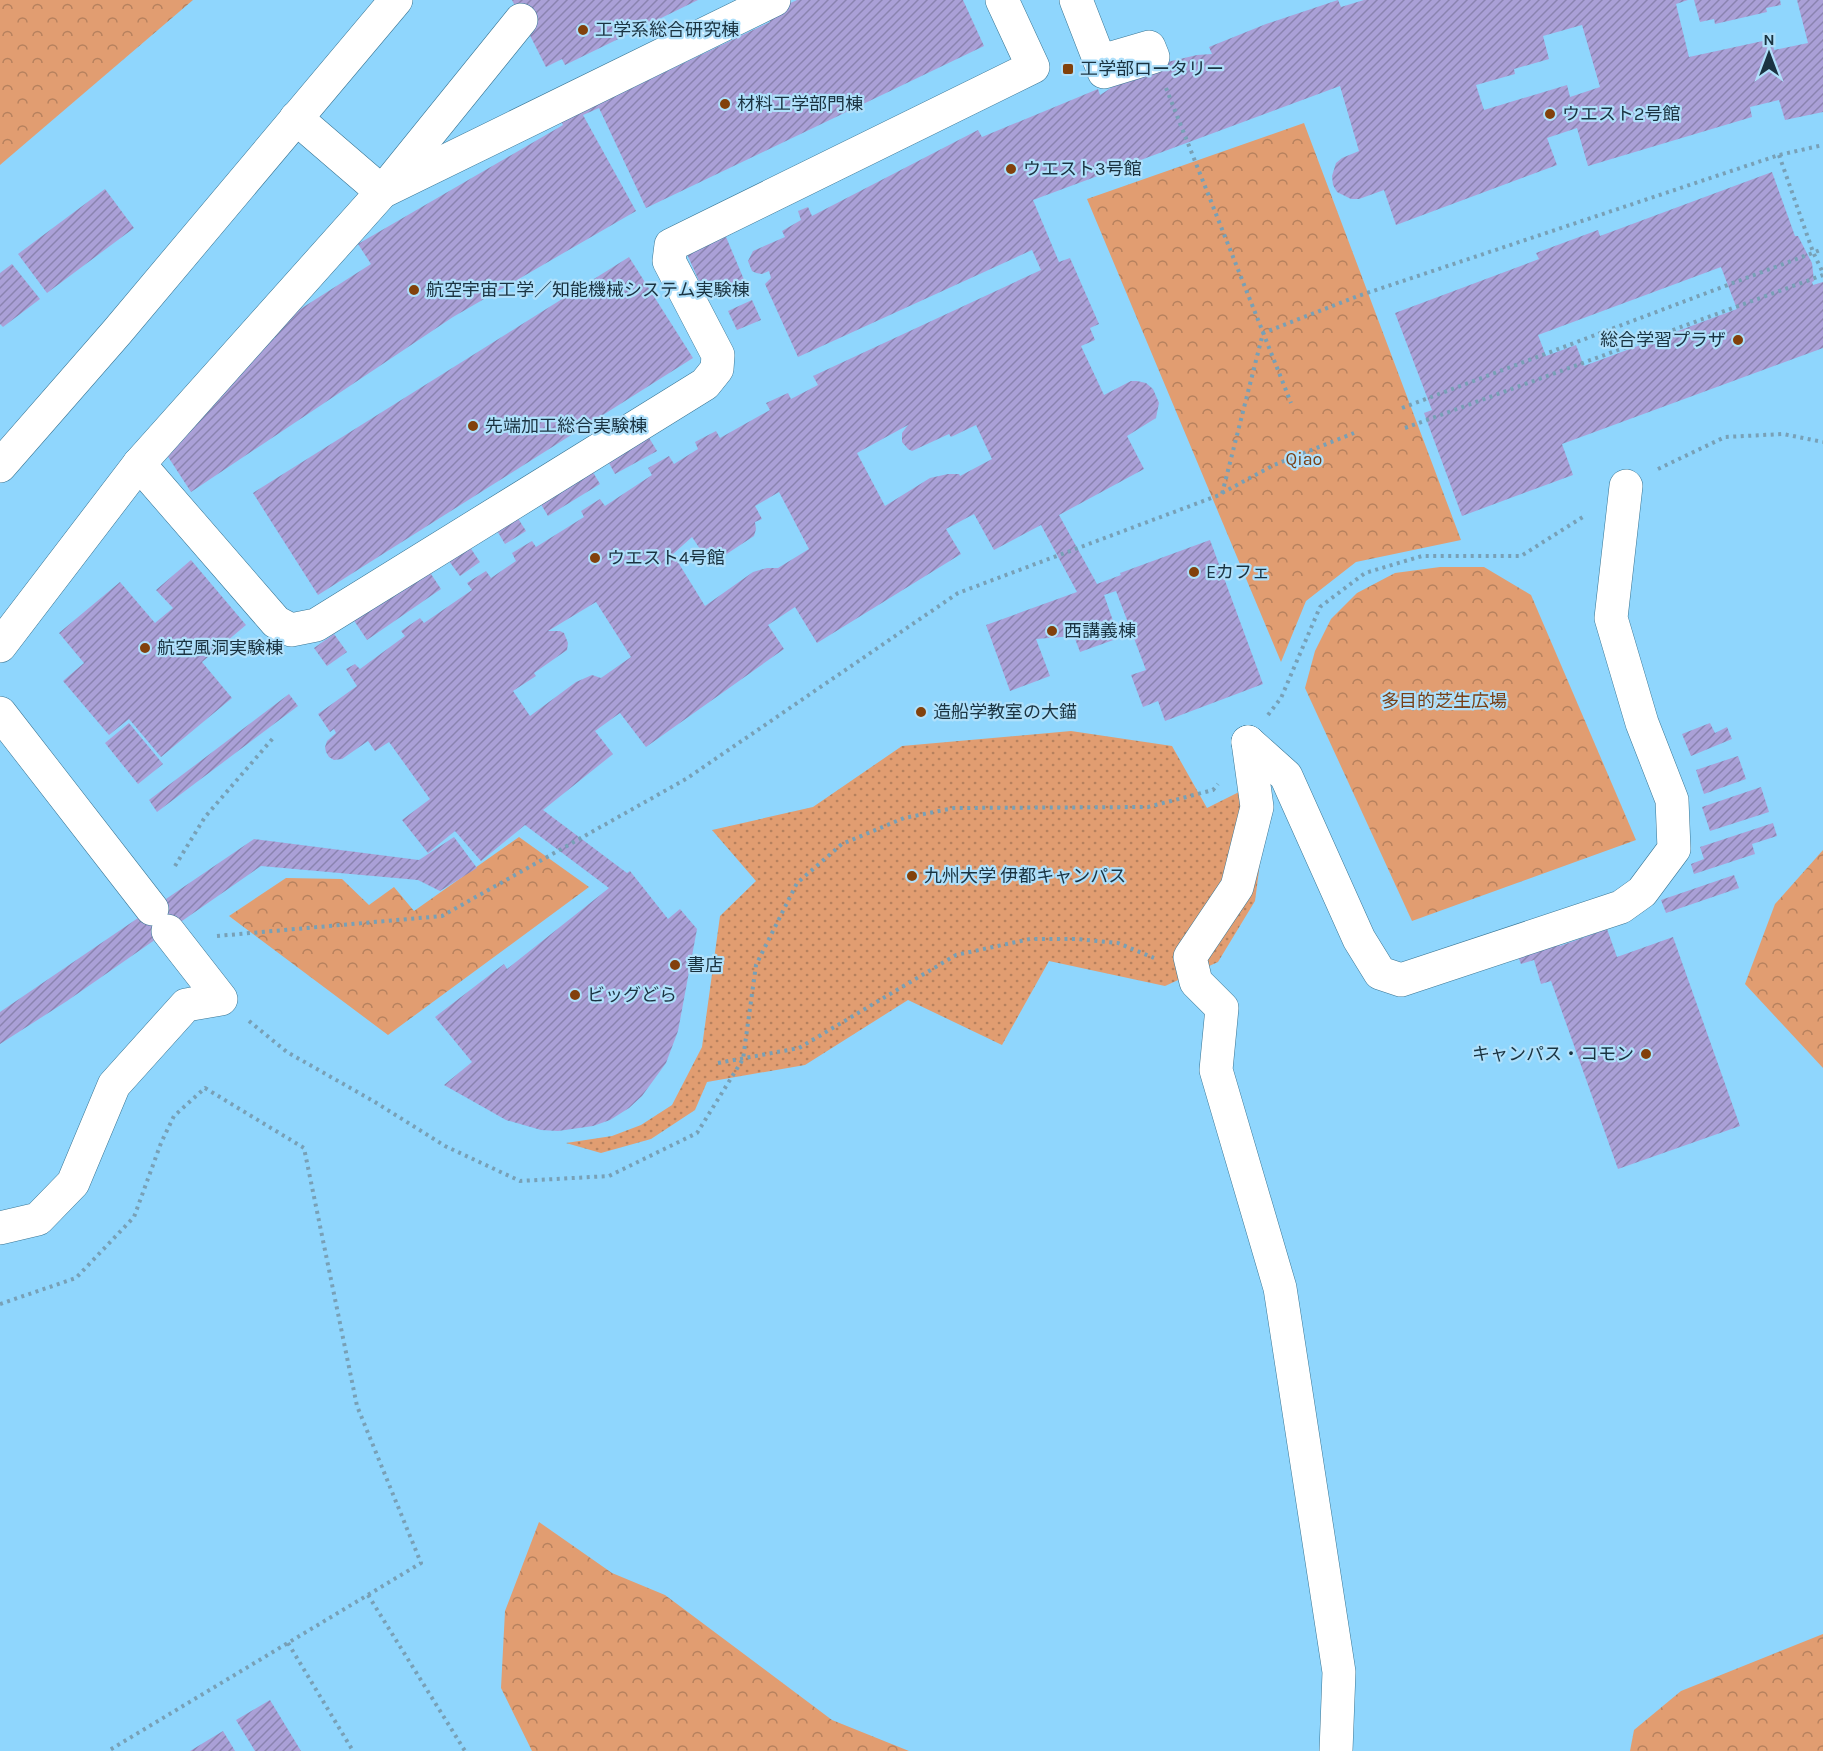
<svg xmlns="http://www.w3.org/2000/svg" width="1823" height="1751" font-family="Karla,'Noto Sans JP',sans-serif">
<defs>
<pattern id="grass-dots" width="8" height="8" patternUnits="userSpaceOnUse" patternTransform="scale(1.5)"><rect width="8" height="8" fill="#e19d71"/><path d="M2 2h.1M6 6h.1" fill="none" stroke="#b6815e" stroke-width="1.8" stroke-linecap="round"/></pattern>
<pattern id="forest-crowns" width="20" height="18" patternUnits="userSpaceOnUse" patternTransform="scale(1.5)"><rect width="20" height="18" fill="#e19d71"/><path d="M2 6a3 3 0 1 1 6 0M12 15a3 3 0 1 1 6 0" fill="none" stroke="#b6815e"/></pattern>
<pattern id="building-hatch" width="6" height="6" patternUnits="userSpaceOnUse" patternTransform="scale(1.5)"><rect width="6" height="6" fill="#aaa0d7"/><path d="M-1 1l2-2M0 6l6-6M5 7l2-2" fill="none" stroke="#8a83b0"/></pattern>
</defs>
<rect width="100%" height="100%" fill="#afe0fb"/>
<rect fill="#8fd6fd" x="0" y="0" width="1823" height="1751"/>
<polygon fill="url(#grass-dots)" points="1071,731 1172,746 1207,808 1269,777 1264,832 1255,901 1218,962 1165,986 1049,961 1002,1045 908,1000 805,1065 707,1082 695,1110 651,1139 601,1153 566,1143 612,1136 641,1125 672,1105 702,1047 720,916 756,881 712,830 813,807 902,746"/>
<g fill="url(#forest-crowns)">
<polygon points="0,0 193,0 0,165"/>
<polygon points="1304,123 1461,540 1356,562 1306,601 1281,662 1087,199"/>
<polygon points="1440,567 1484,567 1531,595 1636,840 1412,921 1305,688 1315,651 1331,619 1357,593 1395,573"/>
<polygon points="519,837 589,887 388,1035 229,916 286,878 342,879 369,905 394,887 414,911"/>
<polygon points="1823,850 1823,1068 1745,984 1775,904"/>
<polygon points="539,1522 612,1573 665,1595 832,1720 909,1751 532,1751 501,1688 505,1611"/>
<polygon points="1823,1634 1823,1751 1630,1751 1634,1730 1681,1691"/>
</g>
<g fill="url(#building-hatch)" fill-rule="evenodd">
<polygon points="512,0 698,0 565,65 562,59 546,67"/>
<polygon points="797,0 963,0 984,46 646,208 599,108 583,115 636,211 453,317 191,492 161,446 215,388 248,367 242,359 275,338 269,329 371,264 358,244 563,125 558,116 615,96 770,22 766,14"/>
<path d="M1338 0 1341 7 1364 0H1688L1676 4 1689 57 1772 39 1774 50 1808 43 1797 0H1823V112L1785 120 1779 100 1750 107 1752 117 1588 166 1577 128 1547 138 1557 165 1396 225 1384 190 1359 199H1351L1337 192 1333 185 1332 176 1336 163 1342 158 1359 151 1340 86 1033 200 1059 262 1070 258 1099 324 1090 328 1095 340 1081 346 1104 395 1131 381H1137L1146 383 1153 389 1159 403 1156 418 1127 436 1144 469 1059 515 1097 584 1121 575 1120 573 1210 540 1263 684 1165 721 1158 701 1143 707 1131 675 1146 670 1116 591 1104 595 1119 638 1080 652 1074 636 1036 639 1050 676 1010 691 986 625 1077 592 1041 525 994 550 974 514 946 529 961 554 817 643 795 607 768 625 784 649 646 747 620 713 595 731 613 754 543 810 627 873 630 871 668 919 680 909 697 929 678 1031 666 1063 642 1096 629 1108 610 1120 593 1126 558 1131 541 1130 506 1120 444 1085 472 1062 435 1017 504 964 507 969 609 888 525 825 481 861 455 831 428 853 402 820 430 799 389 742 375 751 368 741 342 759 334 760 329 757 326 752 325 747 327 741 336 733 334 729 330 732 318 714 357 686 346 669 355 664 360 669 405 636 401 631 420 618 424 623 472 590 467 583 486 571 491 578 516 561 512 553 532 541 536 547 584 517 581 511 600 499 605 506 652 475 648 468 669 456 674 464 698 449 695 442 716 431 720 438 770 410 766 403 788 393 791 399 816 386 818 385 813 376 1041 270 1032 250 798 357 765 284 771 278 769 271 762 274 756 273 752 271 748 261 753 251 785 237 782 231 801 220 798 211 808 207 812 216 978 130 982 137 1098 89 1100 95 1114 86 1163 63 1197 55 1212 54 1209 47 1266 24ZM1582 25 1600 87 1570 97 1567 85 1484 110 1476 85 1515 74 1514 69 1549 59 1543 36ZM908 425 902 433V442L908 449 912 451 949 434 951 437 976 425 992 459 960 476 959 474H948L930 478 885 506 857 453ZM779 492 809 549 778 568H767L753 572 705 606 673 554 692 537 702 552 708 548 713 554 725 555 754 536 756 529 755 522 762 519 755 506ZM596 602 631 657 601 678 592 675 576 682 530 716 513 691 536 676 534 673 567 650 568 643 564 633 560 631H548Z"/>
<polygon points="1694,0 1780,0 1781,5 1766,8 1767,12 1715,24 1714,19 1700,22"/>
<path d="M1772 172 1795 236H1798L1812 263 1814 281 1812 282 1813 285 1823 282V348L1562 444 1573 475 1462 516 1424 413 1432 410 1395 313 1539 259 1536 253 1598 230 1600 236ZM1721 267 1737 309 1584 366 1576 345 1546 356 1538 335Z"/>
<polygon points="105,189 134,228 47,293 18,254"/>
<polygon points="726,237 745,282 707,299 687,254"/>
<polygon points="629,257 693,358 318,595 253,493"/>
<polygon points="12,264 40,299 3,327 0,324 0,273"/>
<polygon points="752,300 761,320 737,330 728,311"/>
<polygon points="645,431 657,451 615,474 604,454"/>
<polygon points="588,464 600,484 548,516 536,496"/>
<polygon points="514,512 526,531 505,544 493,524"/>
<polygon points="467,543 480,562 460,576 446,557"/>
<polygon points="191,560 246,625 202,662 232,698 161,757 129,719 109,735 63,681 84,663 59,633 120,582 155,623 173,608 156,590"/>
<polygon points="427,568 441,589 367,640 353,619"/>
<polygon points="334,634 347,652 327,666 314,648"/>
<polygon points="289,694 298,706 157,812 149,800"/>
<polygon points="129,723 163,764 138,784 105,743"/>
<polygon points="1710,723 1715,733 1727,727 1732,739 1691,756 1682,734"/>
<polygon points="1738,756 1746,779 1704,794 1696,770"/>
<polygon points="1761,787 1769,812 1710,831 1702,807"/>
<polygon points="1773,823 1777,836 1752,844 1755,854 1694,874 1691,864 1704,859 1700,847"/>
<polygon points="454,837 477,868 440,891 418,880 261,866 67,1001 0,1044 0,1012 254,839 419,860"/>
<polygon points="1734,875 1739,888 1666,913 1661,900"/>
<polygon points="1607,929 1617,957 1673,937 1740,1126 1618,1169 1551,981 1541,984 1534,960 1521,964 1517,954 1558,940 1560,946"/>
<polygon points="270,1700 301,1751 255,1751 236,1720"/>
<polygon points="223,1731 235,1751 190,1751"/>
</g>
<g fill="none" stroke-linecap="round" stroke-linejoin="round">
<defs>
<g id="minor">
<polyline points="1076,0 1104,72 1153,57 1149,47 1101,61"/>
<polyline points="296,118 382,192 774,0"/>
<polyline points="139,464 276,622 291,630 316,625 705,384 717,369 718,355 669,261 671,245 1033,67 1002,0"/>
<polyline points="0,466 117,332 396,0"/>
<polyline points="0,646 139,464 382,192 521,20"/>
<polyline points="0,713 152,909"/>
<polyline points="1248,742 1257,807 1237,887 1190,957 1196,982 1222,1008 1216,1070 1280,1288 1339,1672 1336,1751"/>
<polyline points="1248,742 1286,776 1359,939 1380,973 1401,980 1621,907 1642,892 1674,849 1672,800 1642,723 1611,618 1626,486"/>
<polyline points="0,1228 38,1219 73,1183 114,1085 186,1005 221,999 168,931"/>
</g>
</defs>
<use href="#minor" stroke="#387594" stroke-width="34"/>
<g stroke="#78a0b6" stroke-width="4" stroke-dasharray="3 4.5" stroke-linecap="butt">
<polyline points="1166,88 1291,403"/>
<polyline points="1779,155 1813,252 1823,273"/>
<polyline points="1402,408 1823,249"/>
<polyline points="1405,428 1823,275"/>
<polyline points="1658,469 1725,437 1783,434 1823,442"/>
<polyline points="1222,493 1274,465 1354,433"/>
<polyline points="1268,715 1281,698 1320,607 1365,573 1422,556 1521,556 1586,515"/>
<polyline points="175,866 205,817 274,737"/>
<polyline points="217,936 442,916 686,779 958,593 1222,494 1263,333 1358,296 1779,155 1823,145"/>
<polyline points="249,1021 287,1052 375,1102 445,1146 520,1181 609,1176 697,1133 743,1059 756,965 797,883 842,844 904,818 954,808 1148,807 1213,790 1218,784"/>
<polyline points="718,1063 799,1048 956,955 1030,939 1076,939 1118,943 1154,958"/>
<polyline points="0,1304 76,1278 134,1217 161,1143 174,1116 205,1088 304,1148 357,1406 421,1563 108,1751"/>
<polyline points="368,1595 465,1751"/>
<polyline points="288,1643 353,1751"/>
</g>
<use href="#minor" stroke="#fff" stroke-width="33"/>
</g>
<g fill="#82410b" stroke="#afe0fb" stroke-width="2">
<circle cx="583" cy="30" r="6"/>
<rect x="1062" y="63" width="12" height="12" rx="3"/>
<circle cx="725" cy="104" r="6"/>
<circle cx="1550" cy="114" r="6"/>
<circle cx="1011" cy="169" r="6"/>
<circle cx="414" cy="290" r="6"/>
<circle cx="1738" cy="340" r="6"/>
<circle cx="473" cy="426" r="6"/>
<circle cx="595" cy="558" r="6"/>
<circle cx="1194" cy="572" r="6"/>
<circle cx="1052" cy="631" r="6"/>
<circle cx="145" cy="648" r="6"/>
<circle cx="921" cy="712" r="6"/>
<circle cx="912" cy="876" r="6"/>
<circle cx="675" cy="965" r="6"/>
<circle cx="575" cy="995" r="6"/>
<circle cx="1646" cy="1054" r="6"/>
</g>
<g text-anchor="middle" dominant-baseline="central" stroke-width="4.5" stroke-linejoin="round" paint-order="stroke">
<g font-size="18" fill="#1a3341" stroke="#afe0fb" text-anchor="start">
<text x="595" y="30">工学系総合研究棟</text>
<text x="1080" y="69">工学部ロータリー</text>
<text x="737" y="104">材料工学部門棟</text>
<text x="1562" y="114">ウエスト2号館</text>
<text x="1023" y="169">ウエスト3号館</text>
<text x="426" y="290">航空宇宙工学／知能機械システム実験棟</text>
<text x="1726" y="340" text-anchor="end">総合学習プラザ</text>
<text x="485" y="426">先端加工総合実験棟</text>
<text x="607" y="558">ウエスト4号館</text>
<text x="1206" y="572">Eカフェ</text>
<text x="1064" y="631">西講義棟</text>
<text x="157" y="648">航空風洞実験棟</text>
<text x="933" y="712">造船学教室の大錨</text>
<text x="924" y="876">九州大学 伊都キャンパス</text>
<text x="687" y="965">書店</text>
<text x="587" y="995">ビッグどら</text>
<text x="1634" y="1054" text-anchor="end">キャンパス・コモン</text>
</g>
<g font-size="18" fill="#784016" stroke="#afe0fb">
<text x="1304" y="459">Qiao</text>
<text x="1444" y="701">多目的芝生広場</text>
</g>
</g>
<g transform="translate(1769 54)" stroke="#afe0fb" stroke-width="4.5" paint-order="stroke">
<path d="M0-4.5L10 22L0 15L-10 22Z" fill="#1a3341"/>
<text y="-9" font-size="16" font-weight="bold" text-anchor="middle" fill="#1a3341">N</text>
</g>
</svg>
